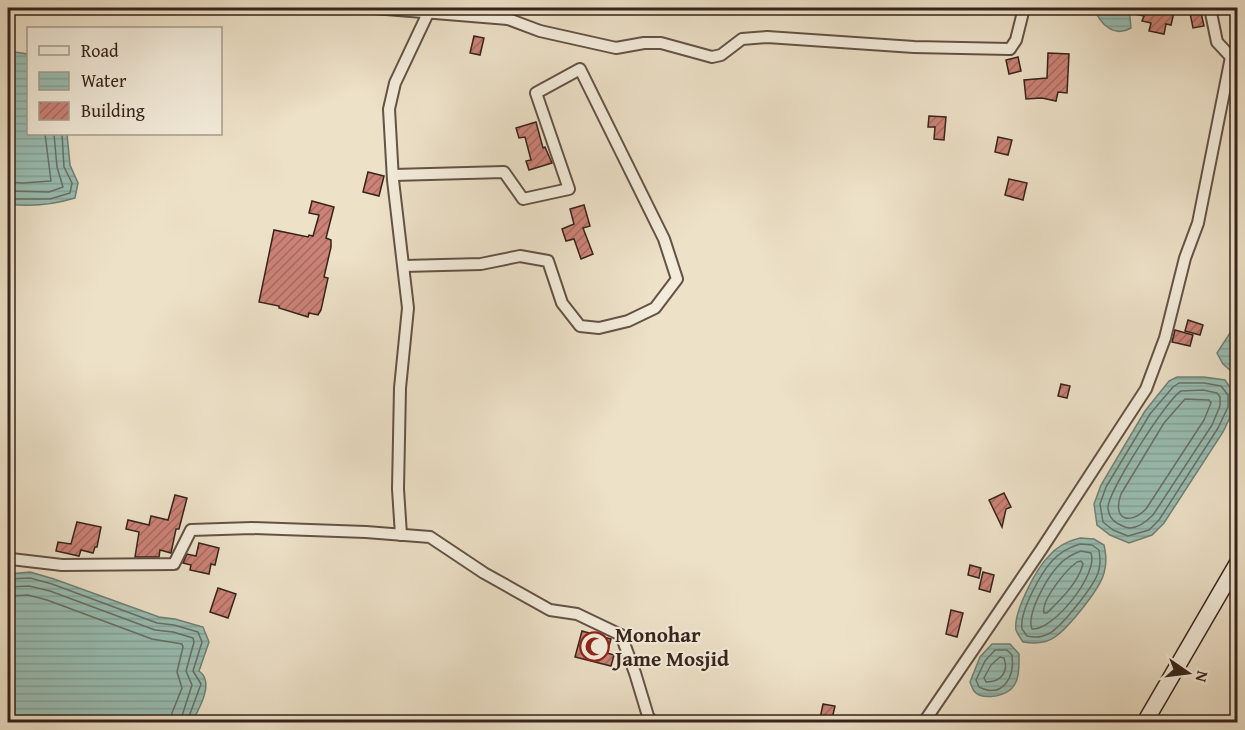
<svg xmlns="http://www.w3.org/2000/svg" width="1245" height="730" font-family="'Gentium Book Plus',serif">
<defs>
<pattern id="water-rules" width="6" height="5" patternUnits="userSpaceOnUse" patternTransform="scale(1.5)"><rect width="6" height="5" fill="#99beb3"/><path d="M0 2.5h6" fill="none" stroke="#84a399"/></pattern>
<pattern id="building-hatch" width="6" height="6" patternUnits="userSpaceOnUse" patternTransform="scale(1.5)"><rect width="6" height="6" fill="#cc8277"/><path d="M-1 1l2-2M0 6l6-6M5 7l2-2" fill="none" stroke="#a66a61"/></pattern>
</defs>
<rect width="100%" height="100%" fill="#ede1c8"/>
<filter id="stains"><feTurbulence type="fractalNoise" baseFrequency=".00333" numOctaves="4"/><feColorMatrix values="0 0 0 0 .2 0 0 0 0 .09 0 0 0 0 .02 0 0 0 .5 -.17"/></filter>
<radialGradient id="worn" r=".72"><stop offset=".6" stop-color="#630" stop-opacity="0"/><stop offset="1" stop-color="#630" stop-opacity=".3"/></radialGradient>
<g fill="url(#water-rules)" stroke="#718076" stroke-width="1.5">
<path d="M1094 8H1129L1131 28C1114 38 1100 24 1094 8Z"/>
<path d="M14 52 28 54V134H67L70 165 78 183 75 198C52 205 32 207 8 204V53Z"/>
<polygon points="1237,322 1237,376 1223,364 1217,353"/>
<polygon points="1177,377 1204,377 1225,380 1234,393 1234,409 1223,432 1164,523 1152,535 1129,543 1110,535 1097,525 1094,504 1101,485 1145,411 1169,381"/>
<path d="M1080 538 1094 539 1104 545C1106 555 1107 562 1104 573 1100 589 1069 627 1055 637 1045 644 1034 644 1023 642 1021 639 1017 633 1016 630 1013 613 1036 569 1048 557 1056 547 1067 541 1080 538Z"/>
<path d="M30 572 54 579 159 617 175 619 203 627 209 642 199 671C215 682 199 709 192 722H8V574Z"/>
<path d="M992 644H1010L1019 654C1019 666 1020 682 1010 690 1001 697 981 700 974 691 972 688 971 685 970 682L980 657Z"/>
</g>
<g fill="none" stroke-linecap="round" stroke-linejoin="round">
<g stroke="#687067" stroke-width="1.5">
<polyline points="8,182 23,183 51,181 45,134"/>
<polyline points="8,191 49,192 63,187 57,167 54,134"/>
<polyline points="8,199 50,199 70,193 72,183 64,167 62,134"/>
<polygon points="1179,383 1204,383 1221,386 1228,395 1228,407 1218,428 1159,520 1149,530 1128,536 1113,530 1103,522 1100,504 1106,487 1150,414 1173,387"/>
<path d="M1181 391 1203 390 1217 393 1220 397V406L1212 425 1153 515C1146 522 1135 531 1125 527 1115 523 1109 519 1108 508 1107 493 1167 399 1181 391Z"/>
<path d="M1185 399 1209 400 1211 403 1204 420 1146 509C1129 526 1112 519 1121 494L1164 423Z"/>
<path d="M1080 544 1092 545 1099 550C1100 558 1101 565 1098 573 1093 587 1063 625 1050 633 1043 637 1035 638 1027 636 1026 635 1023 630 1022 629 1019 612 1041 573 1052 561 1060 552 1070 547 1080 544Z"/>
<path d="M1081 551 1091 553C1099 574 1053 631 1032 629 1026 614 1047 578 1058 566 1064 559 1072 554 1081 551Z"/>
<path d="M1077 562 1081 561 1083 564C1078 583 1061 599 1047 613H1044C1041 600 1066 570 1077 562Z"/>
<polyline points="8,579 30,578 52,584 157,623 174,625 198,632 202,642 193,671 201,684 187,722"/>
<polyline points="8,587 29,586 50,591 155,630 173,632 193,638 194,642 186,671 192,685 180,722"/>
<polyline points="8,596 28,595 47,600 152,639 182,644 183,647 177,672 182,688 172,713 171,722"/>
<path d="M995 650H1007L1012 655C1015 677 1003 699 979 687L976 680 985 661Z"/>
<path d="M1000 657 1004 658C1009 672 1001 682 986 682L984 678 991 665Z"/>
</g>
</g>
<g fill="url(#building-hatch)" stroke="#36231b" stroke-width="1.5">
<polygon points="1126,8 1175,8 1171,25 1166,24 1164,34 1149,31 1151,23 1142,21 1144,16 1125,12"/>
<polygon points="1189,8 1200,8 1204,26 1193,28"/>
<polygon points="474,36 484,38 480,55 470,53"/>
<polygon points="1048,53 1069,54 1067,93 1058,92 1056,101 1042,98 1026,99 1024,80 1047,78"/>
<polygon points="1018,57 1021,71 1009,74 1006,60"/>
<polygon points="929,116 946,117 944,140 934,139 935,127 928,127"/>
<polygon points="536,122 543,148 545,147 552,163 529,170 526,161 531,160 525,137 519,138 516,128"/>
<polygon points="998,137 1012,140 1008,155 995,152"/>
<polygon points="368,172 384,176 379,196 363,192"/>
<polygon points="1009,179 1027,183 1023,200 1005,195"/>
<polygon points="312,201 334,207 326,238 331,240 331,247 324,277 328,278 321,310 318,315 309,313 308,317 279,308 279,306 259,302 274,230 308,237 309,235 313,236 319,215 309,213"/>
<polygon points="584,205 590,226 583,228 593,254 581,259 574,239 566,241 562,229 574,224 570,209"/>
<polygon points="1188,320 1203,325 1200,335 1185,331"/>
<polygon points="1175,330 1193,335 1190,346 1172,342"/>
<polygon points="1061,384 1070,386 1067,398 1058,396"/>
<polygon points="1004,493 1011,507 1006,509 1002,527 989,500"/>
<polygon points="175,495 187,498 179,529 176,529 171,553 160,550 159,557 135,557 139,532 126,529 128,520 149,525 151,516 168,520"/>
<polygon points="77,522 101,527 97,547 95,547 93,553 81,550 79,556 56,551 58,542 71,544"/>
<polygon points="199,543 219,548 215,565 211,564 209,574 190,570 191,565 183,563 187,554 196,556"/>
<polygon points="970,565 981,568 979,578 968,575"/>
<polygon points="983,572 994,575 990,592 979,589"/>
<polygon points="218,588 236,594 228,618 210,612"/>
<polygon points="951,610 963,613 957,637 946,634"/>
<polygon points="582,631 611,639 607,653 614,655 611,666 575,657"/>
<polygon points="823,704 835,706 831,723 819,723"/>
</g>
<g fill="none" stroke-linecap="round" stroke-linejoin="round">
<defs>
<g id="street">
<polyline points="374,8 508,19"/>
<polyline points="499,8 508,19 540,31 616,48 644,43 661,43 712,57 721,55 742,39 767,37 914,47 1010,49 1016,40 1024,8"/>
<polyline points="1210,8 1217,42 1231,57 1238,57"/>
<polyline points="393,175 504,172 523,199 569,189 536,93 580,69 664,239 677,279 655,308 628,321 599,328 580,326 562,303 548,261 520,256 481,264 404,266"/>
<polyline points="401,535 398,489 400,388 408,308 393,180 389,109 395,83 429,11"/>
<polyline points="8,560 11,559 62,565 174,564 191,530 252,528 366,532 430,537 484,573 550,610 577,614 621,635 635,673 648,716 652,722"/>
<polyline points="924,722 1041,550 1146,389 1165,338 1185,258 1198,223 1231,57"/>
</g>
<polyline id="secondary" points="1145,722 1238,562"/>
</defs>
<use href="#street" stroke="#645246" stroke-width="14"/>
<use href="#secondary" stroke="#36231b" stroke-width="18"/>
<use href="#street" stroke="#f3ecdb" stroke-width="10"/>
<use href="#secondary" stroke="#f3ecdb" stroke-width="15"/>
</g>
<defs>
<symbol id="mosque-ring" viewBox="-11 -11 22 22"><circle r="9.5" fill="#f3ecdb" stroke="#8f2418" stroke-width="1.5"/><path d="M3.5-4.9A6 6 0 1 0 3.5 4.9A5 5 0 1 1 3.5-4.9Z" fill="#8f2418"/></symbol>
</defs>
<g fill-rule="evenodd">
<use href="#mosque-ring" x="578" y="630" width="33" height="33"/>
</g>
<g text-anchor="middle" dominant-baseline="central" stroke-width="4.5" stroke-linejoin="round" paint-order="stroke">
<g font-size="21" font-weight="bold" fill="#36231b" stroke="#f3ecdb" text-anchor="start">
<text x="615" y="634">Monohar<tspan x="615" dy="24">Jame Mosjid</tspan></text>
</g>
</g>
<rect width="1245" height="730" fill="none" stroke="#ede1c8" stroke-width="30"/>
<rect x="9" y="9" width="1227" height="712" fill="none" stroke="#36231b" stroke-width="3"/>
<rect x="15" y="15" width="1215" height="700" fill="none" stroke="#36231b" stroke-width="1.5"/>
<rect x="27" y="27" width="195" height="108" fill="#f3ecdb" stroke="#a79c8e" stroke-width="1.5"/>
<rect x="39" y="46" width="30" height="9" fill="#f3ecdb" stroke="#a79c8e" stroke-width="1.5"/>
<text x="81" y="57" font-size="18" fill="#36231b">Road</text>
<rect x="39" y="72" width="30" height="18" fill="url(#water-rules)" stroke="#a79c8e" stroke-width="1.5"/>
<text x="81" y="87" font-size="18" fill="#36231b">Water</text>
<rect x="39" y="102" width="30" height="18" fill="url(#building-hatch)" stroke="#a79c8e" stroke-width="1.5"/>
<text x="81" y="117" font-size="18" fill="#36231b">Building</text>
<g transform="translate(1188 673) rotate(104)" stroke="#f3ecdb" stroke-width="4.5" paint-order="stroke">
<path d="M0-4.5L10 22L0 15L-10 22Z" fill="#36231b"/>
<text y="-9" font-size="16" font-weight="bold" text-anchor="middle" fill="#36231b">N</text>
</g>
<rect width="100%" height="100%" filter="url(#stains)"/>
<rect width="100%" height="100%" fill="url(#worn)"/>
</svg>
